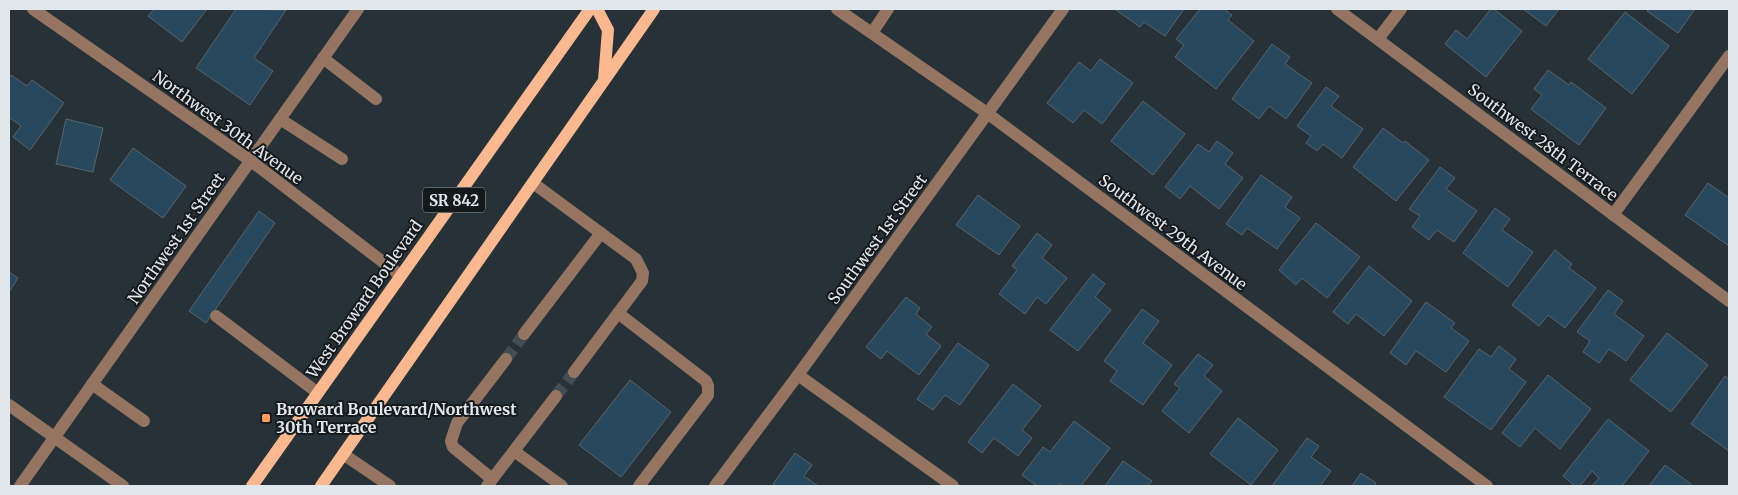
<svg xmlns="http://www.w3.org/2000/svg" width="1738" height="495" font-family="Merriweather,serif">
<rect width="100%" height="100%" fill="#273238"/>
<g fill="#27485d" stroke="#58646b">
<polygon points="154,9 207,9 182,42 148,16"/>
<polygon points="236,9 286,10 254,58 273,71 250,105 196,68"/>
<polygon points="1117,9 1184,9 1165,36 1144,22 1140,27 1116,10"/>
<polygon points="1200,9 1224,9 1232,15 1228,20 1254,41 1216,89 1175,57 1184,45 1176,39"/>
<polygon points="1491,9 1494,9 1522,31 1486,77 1445,44 1456,30 1467,39"/>
<polygon points="1523,9 1559,9 1546,26"/>
<polygon points="1649,9 1695,9 1678,33 1647,11"/>
<polygon points="1625,12 1669,46 1632,94 1588,59"/>
<polygon points="1272,44 1290,57 1285,64 1312,83 1286,119 1269,106 1259,119 1232,99"/>
<polygon points="1100,59 1133,83 1102,124 1084,110 1073,123 1047,103 1079,62 1091,71"/>
<polygon points="1548,70 1569,85 1571,82 1606,108 1579,145 1531,109 1542,95 1534,89"/>
<polygon points="11,75 27,86 32,80 64,103 30,150 13,137 21,126 9,117 9,78"/>
<polygon points="1326,87 1339,96 1331,106 1363,129 1342,158 1323,144 1317,151 1306,143 1311,136 1297,126"/>
<polygon points="1143,101 1185,134 1153,175 1111,141"/>
<polygon points="66,119 103,128 93,172 56,164"/>
<polygon points="1383,128 1403,143 1405,141 1429,160 1396,201 1353,167"/>
<polygon points="1217,141 1233,153 1225,164 1243,178 1219,209 1190,186 1180,199 1165,187 1198,144 1209,152"/>
<polygon points="133,148 186,186 163,218 110,180"/>
<polygon points="1440,167 1455,178 1446,189 1477,211 1454,242 1437,230 1429,240 1412,227 1420,216 1409,209"/>
<polygon points="1261,175 1292,197 1285,207 1300,218 1277,249 1247,228 1242,235 1226,224"/>
<polygon points="1708,183 1729,198 1729,246 1685,215"/>
<polygon points="978,195 1020,226 999,255 956,225"/>
<polygon points="1495,208 1510,219 1502,230 1533,252 1508,287 1463,253"/>
<polygon points="259,211 275,223 206,323 189,311"/>
<polygon points="1316,223 1360,257 1327,298 1302,278 1296,285 1279,270"/>
<polygon points="1037,233 1052,245 1042,258 1067,278 1046,304 1037,297 1025,314 999,294 1017,270 1012,266"/>
<polygon points="1555,250 1572,264 1569,268 1596,288 1565,328 1548,315 1539,326 1512,305"/>
<polygon points="1369,266 1412,301 1384,336 1356,314 1348,324 1333,312"/>
<polygon points="9,272 18,278 9,292"/>
<polygon points="1093,274 1105,284 1095,297 1111,310 1078,351 1050,330"/>
<polygon points="1608,290 1623,301 1614,314 1644,336 1626,361 1609,349 1599,363 1583,352 1590,341 1577,332"/>
<polygon points="906,297 920,308 916,314 932,327 926,334 941,346 919,375 887,351 881,359 866,347"/>
<polygon points="1426,302 1455,323 1451,328 1469,341 1446,372 1416,351 1406,365 1390,353"/>
<polygon points="1142,309 1159,321 1143,343 1172,365 1143,405 1110,381 1117,371 1104,361"/>
<polygon points="1667,333 1708,365 1671,412 1630,380"/>
<polygon points="958,343 989,365 960,405 945,395 933,410 917,399"/>
<polygon points="1499,346 1516,359 1509,369 1526,382 1491,430 1444,397 1479,349 1491,357"/>
<polygon points="1198,354 1213,365 1204,376 1222,391 1189,433 1162,411 1180,388 1174,384"/>
<polygon points="1548,375 1591,409 1560,449 1535,428 1520,447 1502,433"/>
<polygon points="1725,376 1729,379 1729,451 1691,424"/>
<polygon points="630,380 671,412 621,477 579,445"/>
<polygon points="1013,384 1041,406 1022,430 1032,438 1018,456 994,438 982,453 968,442"/>
<polygon points="1238,418 1278,450 1251,485 1210,454"/>
<polygon points="1608,419 1649,451 1622,486 1592,486 1599,478 1592,471 1580,486 1575,486 1563,476"/>
<polygon points="1074,421 1110,448 1081,486 1063,486 1059,483 1057,486 1037,486 1022,475 1043,447 1050,452"/>
<polygon points="1307,438 1319,446 1311,457 1331,471 1320,486 1272,486"/>
<polygon points="795,453 812,465 804,476 818,486 776,486 773,484"/>
<polygon points="1123,461 1152,481 1148,486 1105,486"/>
<polygon points="1665,465 1691,484 1690,486 1649,486"/>
<polygon points="1361,473 1376,483 1374,486 1352,486"/>
</g>
<g fill="none" stroke-linecap="round" stroke-linejoin="round">
<g stroke="#434d53" stroke-width="12" stroke-dasharray="12 6" stroke-linecap="butt">
<polyline points="506,359 524,334"/>
<polyline points="556,396 574,372"/>
</g>
<g stroke="#957561" stroke-width="12">
<polyline points="33,9 251,161 400,275"/>
<polyline points="837,9 987,113 1487,486"/>
<polyline points="1337,9 1729,301"/>
<polyline points="872,33 888,9"/>
<polyline points="1378,39 1401,9"/>
<polyline points="323,58 376,99"/>
<polyline points="280,119 342,159"/>
<polyline points="533,183 636,259 643,273 642,281 574,372"/>
<polyline points="1613,215 1729,56"/>
<polyline points="618,313 706,381 708,386 708,395 639,486"/>
<polyline points="216,316 318,393"/>
<polyline points="524,334 601,233"/>
<polyline points="798,375 953,486"/>
<polyline points="92,384 144,421"/>
<polyline points="9,405 123,486"/>
<polyline points="514,451 562,486"/>
<polyline points="343,454 390,486"/>
<polyline points="492,479 453,447 451,441 457,423 506,359"/>
<polyline points="20,486 358,9"/>
<polyline points="487,486 556,396"/>
<polyline points="715,486 798,375 1063,9"/>
</g>
<g stroke="#fcb990" stroke-width="12">
<polyline points="597,9 608,30 604,80"/>
<polyline points="252,486 590,9"/>
<polyline points="321,486 654,9"/>
</g>
</g>
<rect fill="#ff9b5a" stroke="#14191c" stroke-width="2" x="261" y="413" width="10" height="10" rx="2.5"/>
<g text-anchor="middle" dominant-baseline="central" stroke-width="4" stroke-linejoin="round" paint-order="stroke">
<rect fill="#14191c" stroke="#a4aaae" stroke-width="1" x="423" y="187.5" width="62" height="25" rx="4"/>
<g font-size="15" font-weight="bold" fill="#e1e8ec">
<text x="454" y="200">SR 842</text>
</g>
<g font-size="16" fill="#e1e8ec" stroke="#14191c">
<text transform="translate(228 127) rotate(36)">Northwest 30th Avenue</text>
<text transform="translate(1543 142) rotate(37)">Southwest 28th Terrace</text>
<text transform="translate(1173 232) rotate(37)">Southwest 29th Avenue</text>
<text transform="translate(176 238) rotate(-55)">Northwest 1st Street</text>
<text transform="translate(877 239) rotate(-54)">Southwest 1st Street</text>
<text transform="translate(364 299) rotate(-55)">West Broward Boulevard</text>
</g>
<g font-size="16" font-weight="bold" fill="#e1e8ec" stroke="#14191c" text-anchor="start">
<text x="276" y="409">Broward Boulevard/Northwest<tspan x="276" dy="18">30th Terrace</tspan></text>
</g>
</g>
<rect width="1738" height="495" fill="none" stroke="#e1e8ec" stroke-width="20"/>
</svg>
